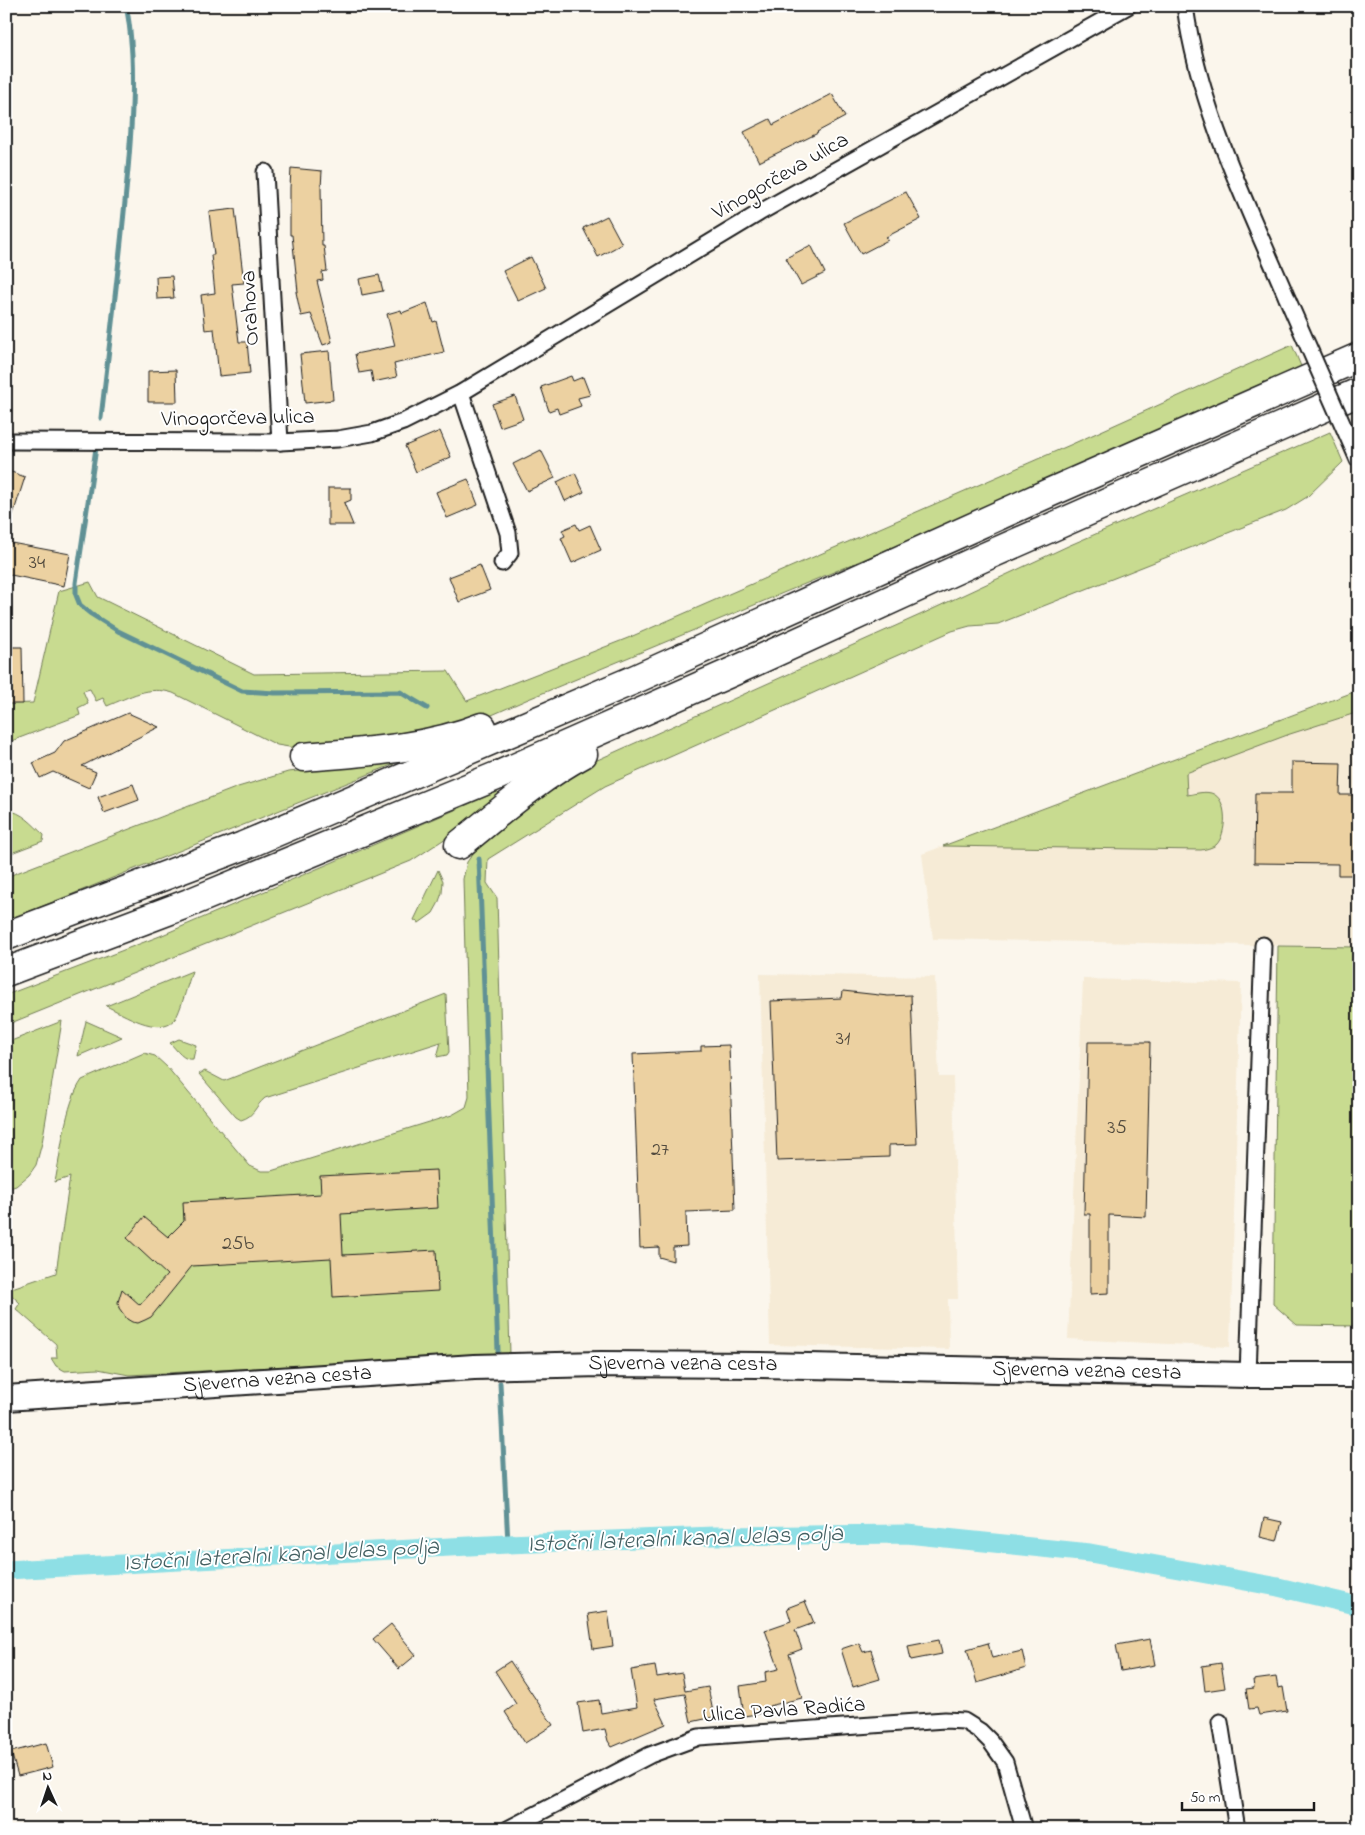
<svg xmlns="http://www.w3.org/2000/svg" width="1365" height="1835" font-family="'Indie Flower',sans-serif">
<rect width="100%" height="100%" fill="#fbf6ec"/>
<filter id="ink" filterUnits="userSpaceOnUse"><feTurbulence type="fractalNoise" baseFrequency=".02" numOctaves="2"/><feDisplacementMap in="SourceGraphic" scale="10" xChannelSelector="R" yChannelSelector="G"/><feConvolveMatrix kernelMatrix="1 2 1 2 8 2 1 2 1" color-interpolation-filters="sRGB"/></filter>
<g filter="url(#ink)">
<g fill="#f6ebd6">
<polygon points="1359,690 1359,947 933,939 922,854"/>
<polygon points="760,974 935,977 939,1077 953,1077 958,1299 948,1299 949,1349 770,1345"/>
<polygon points="1083,979 1241,983 1230,1347 1068,1339"/>
</g>
<g fill="#c8db90" stroke="#727c56">
<path d="M1292 345 1303 371 884 551 526 700 467 726 295 748 277 745 173 693C148 685 130 697 107 706L103 698 96 701 90 689 83 691 88 703 78 708 80 715 6 743V704L33 703 59 591 90 582 98 597 254 674 448 671 467 701 628 638 1070 445Z"/>
<path d="M1330 432 1343 462 1307 497 1286 510 998 624 970 626 952 631 605 786 488 859 487 883 497 898 510 1354 129 1375 98 1369 65 1371 56 1366 51 1358H57L56 1344 16 1309 20 1303 6 1290 56 1273 70 1177 55 1182C61 1153 65 1104 82 1080L144 1053 155 1056 167 1067 250 1166 261 1171H271L452 1115 466 1107 469 1097 463 879 467 862 481 842 505 822 584 766 920 615 1068 546Z"/>
<path d="M1359 690V712L1290 734 1186 773 1187 795C1195 794 1203 791 1211 793 1229 798 1227 835 1216 845 1211 848 1207 849 1201 850L943 846Z"/>
<polygon points="390,762 394,764 6,921 6,877 238,787 288,772"/>
<polygon points="497,792 504,800 411,861 6,1025 6,995 160,936"/>
<path d="M6 810C23 812 32 824 44 835L43 841 6 855Z"/>
<polygon points="438,870 443,881 442,893 438,904 433,913 419,923 414,920"/>
<polygon points="1278,946 1359,947 1359,1326 1297,1325 1273,1304"/>
<path d="M192 971C189 980 180 1013 175 1019 158 1037 124 1014 106 1006Z"/>
<path d="M446 994 449 1052 447 1055 437 1057 441 1042 265 1098C254 1107 255 1116 241 1120L236 1117 199 1074 205 1071 224 1081Z"/>
<polygon points="62,1021 42,1143 36,1165 29,1175 16,1186 6,1189 6,1043"/>
<polygon points="86,1021 122,1037 78,1056"/>
<path d="M179 1039 196 1045 193 1059C183 1061 177 1050 170 1043Z"/>
</g>
<g fill="none" stroke-linecap="round" stroke-linejoin="round">
<g stroke="#609195" stroke-width="5">
<path d="M101 418C110 339 120 260 127 180 131 138 134 98 132 55 131 39 130 23 126 6"/>
<polyline points="96,448 76,583 76,595 80,605 91,614 118,631 242,691 275,693 400,692 427,708"/>
<polyline points="479,859 498,1351"/>
<polyline points="500,1383 508,1544"/>
</g>
<polyline stroke="#8edfe5" stroke-width="19" points="6,1570 508,1544 714,1536 907,1534 1090,1553 1278,1587 1359,1606"/>
</g>
<g fill="#ecd1a1" stroke="#1c1c1c">
<polygon points="832,94 845,117 817,132 818,133 759,162 744,132 770,119 773,125"/>
<polygon points="291,168 322,171 321,188 322,246 324,246 327,271 322,272 323,280 317,281 332,342 323,345 311,314 301,316 296,292 298,292 292,235 290,235 290,188"/>
<polygon points="906,192 921,219 886,237 888,240 861,254 844,223"/>
<polygon points="235,209 244,283 232,284 239,342 247,342 250,373 219,376 214,329 205,330 201,295 215,293 211,255 214,255 209,212"/>
<polygon points="607,216 622,244 598,257 583,228"/>
<polygon points="811,245 825,273 801,285 786,258"/>
<polygon points="531,257 546,288 518,301 503,271"/>
<polygon points="379,275 383,291 362,295 359,279"/>
<polygon points="172,276 174,298 157,299 156,277"/>
<polygon points="427,303 433,322 436,321 444,352 394,364 397,377 373,382 371,371 359,373 355,354 395,346 387,314 401,310 402,313"/>
<polygon points="329,351 333,400 305,403 300,354"/>
<polygon points="176,370 177,402 148,402 148,371"/>
<polygon points="571,376 573,381 583,377 590,395 578,398 581,406 559,414 557,408 549,411 541,387"/>
<polygon points="515,396 523,419 500,427 492,404"/>
<polygon points="440,431 451,457 416,472 405,446"/>
<polygon points="541,450 555,478 527,491 513,464"/>
<polygon points="6,470 25,477 9,527 6,526"/>
<polygon points="575,473 584,492 565,501 557,482"/>
<polygon points="468,479 478,505 447,518 436,492"/>
<polygon points="328,488 351,488 351,500 344,503 353,525 328,525"/>
<polygon points="576,524 579,530 590,525 601,550 572,563 561,538 565,536 562,530"/>
<polygon points="6,542 70,554 64,586 6,574"/>
<polygon points="480,565 490,590 459,602 449,577"/>
<polygon points="6,647 22,647 23,704 6,704"/>
<polygon points="128,713 159,727 82,766 96,772 89,788 53,772 40,778 33,763 55,753 64,741"/>
<polygon points="1292,762 1341,763 1340,795 1359,795 1359,875 1338,875 1338,864 1254,863 1255,793 1292,793"/>
<polygon points="133,784 139,800 104,813 98,797"/>
<polygon points="843,991 888,996 911,995 917,1144 889,1145 889,1157 777,1161 771,1001 842,998"/>
<polygon points="1088,1042 1150,1042 1146,1217 1109,1215 1109,1293 1090,1294 1090,1214 1084,1214"/>
<polygon points="729,1045 735,1210 686,1212 687,1246 673,1247 673,1261 659,1257 659,1247 640,1248 633,1054 701,1051 701,1046"/>
<polygon points="436,1170 438,1208 341,1214 343,1255 436,1250 438,1291 333,1297 331,1258 192,1266 151,1317 145,1320 138,1323 132,1322 127,1319 119,1308 118,1302 122,1289 140,1305 167,1275 127,1238 144,1217 168,1237 184,1221 183,1202 321,1194 320,1176"/>
<polygon points="1264,1518 1282,1522 1277,1541 1260,1537"/>
<polygon points="805,1601 814,1623 795,1630 802,1649 789,1654 802,1698 769,1706 770,1712 744,1716 740,1686 766,1682 765,1672 779,1669 765,1630 791,1621 787,1608"/>
<polygon points="608,1611 613,1646 593,1649 588,1614"/>
<polygon points="391,1624 416,1655 399,1669 373,1639"/>
<polygon points="1150,1639 1155,1665 1121,1671 1116,1645"/>
<polygon points="939,1640 942,1654 911,1660 908,1646"/>
<polygon points="859,1643 863,1652 871,1650 880,1679 853,1687 841,1649"/>
<polygon points="988,1643 992,1658 1022,1651 1026,1668 977,1683 967,1649"/>
<polygon points="510,1661 553,1725 525,1743 505,1712 516,1704 495,1671"/>
<polygon points="1221,1663 1225,1688 1205,1691 1202,1666"/>
<polygon points="655,1666 657,1677 682,1673 685,1691 708,1687 714,1717 691,1722 685,1694 654,1699 666,1724 612,1747 608,1741 605,1729 583,1733 578,1703 599,1700 601,1713 637,1707 631,1670"/>
<polygon points="1276,1677 1278,1688 1283,1687 1287,1711 1259,1715 1257,1708 1249,1709 1246,1689 1254,1688 1253,1680"/>
<polygon points="46,1743 53,1767 18,1776 11,1752"/>
</g>
<g fill="none" stroke-linecap="round" stroke-linejoin="round">
<defs>
<g id="minor">
<path d="M1185 6C1199 109 1247 204 1287 298"/>
<polyline points="265,172 280,442"/>
<polyline points="461,393 508,533 510,553 502,563"/>
<polyline points="6,441 280,442 338,439 372,433 403,422 461,393 759,213 1128,6"/>
<polyline points="1248,1375 1263,945"/>
<polyline points="1220,1722 1237,1829"/>
<polyline points="508,1829 650,1755 699,1737 945,1720 964,1721 980,1731 990,1741 1005,1762 1024,1829"/>
</g>
<g id="primary">
<path id="s1" d="M6 1398 474 1367 601 1364 760 1365 1248 1375H1359"/>
</g>
<g id="motorway">
<path d="M304 757C364 752 426 749 482 727"/>
<path d="M459 845C499 813 538 778 583 754"/>
<polyline points="6,936 243,846 631,681 1051,492 1359,357"/>
<polyline points="6,972 189,903 499,775 741,668 982,558 1359,392"/>
</g>
</defs>
<use href="#minor" stroke="#1c1c1c" stroke-width="19"/>
<use href="#primary" stroke="#1c1c1c" stroke-width="28"/>
<use href="#motorway" stroke="#1c1c1c" stroke-width="31"/>
<use href="#minor" stroke="#fff" stroke-width="15"/>
<use href="#primary" stroke="#fff" stroke-width="24"/>
<use href="#motorway" stroke="#fff" stroke-width="28"/>
<defs>
<polyline id="minor-bridge" points="1287,298 1359,462"/>
</defs>
<use href="#minor-bridge" stroke="#1c1c1c" stroke-width="19" stroke-linecap="butt"/>
<use href="#minor-bridge" stroke="#fff" stroke-width="15"/>
</g>
</g>
<g text-anchor="middle" dominant-baseline="central" stroke-width="4" stroke-linejoin="round" paint-order="stroke">
<g font-size="20" fill="#50493d">
<text x="37" y="563">34</text>
<text x="843" y="1039">31</text>
<text x="1117" y="1128">35</text>
<text x="660" y="1150">27</text>
<text x="238" y="1244">25b</text>
</g>
<g font-size="22" fill="#1c1c1c" stroke="#fff">
<text transform="translate(781 177) rotate(-30)">Vinogorčeva ulica</text>
<text transform="translate(251 308) rotate(-93)">Orahova</text>
<text transform="translate(238 419) rotate(-1)">Vinogorčeva ulica</text>
<text stroke="none"><textPath href="#s1" startOffset="678">Sjeverna vezna cesta</textPath></text>
<text stroke="none"><textPath href="#s1" startOffset="1082">Sjeverna vezna cesta</textPath></text>
<text stroke="none"><textPath href="#s1" startOffset="272">Sjeverna vezna cesta</textPath></text>
<text transform="translate(784 1711) rotate(-4)">Ulica Pavla Radića</text>
</g>
<g font-size="24" font-style="italic" fill="#446062" stroke="#fff">
<text transform="translate(685 1540) rotate(-2)">Istočni lateralni kanal Jelas polja</text>
<text transform="translate(281 1556) rotate(-3)">Istočni lateralni kanal Jelas polja</text>
</g>
</g>
<rect width="1365" height="1835" fill="none" stroke="#fff" stroke-width="25"/>
<rect x="12" y="12" width="1340" height="1810" fill="none" stroke="#1c1c1c" stroke-width="2" filter="url(#ink)"/>
<g transform="translate(48 1788) rotate(357)" stroke="#ffffff" stroke-width="4" paint-order="stroke">
<path d="M0-4L9 19L0 12L-9 19Z" fill="#1c1c1c"/>
<text y="-8" font-size="14" font-weight="bold" text-anchor="middle" fill="#1c1c1c">N</text>
</g>
<path d="M1182 1802v8h132v-8" fill="none" stroke="#1c1c1c" stroke-width="2.5"/>
<text x="1190" y="1802" font-size="15" fill="#1c1c1c" stroke="#ffffff" stroke-width="4" paint-order="stroke">50 m</text>
</svg>
